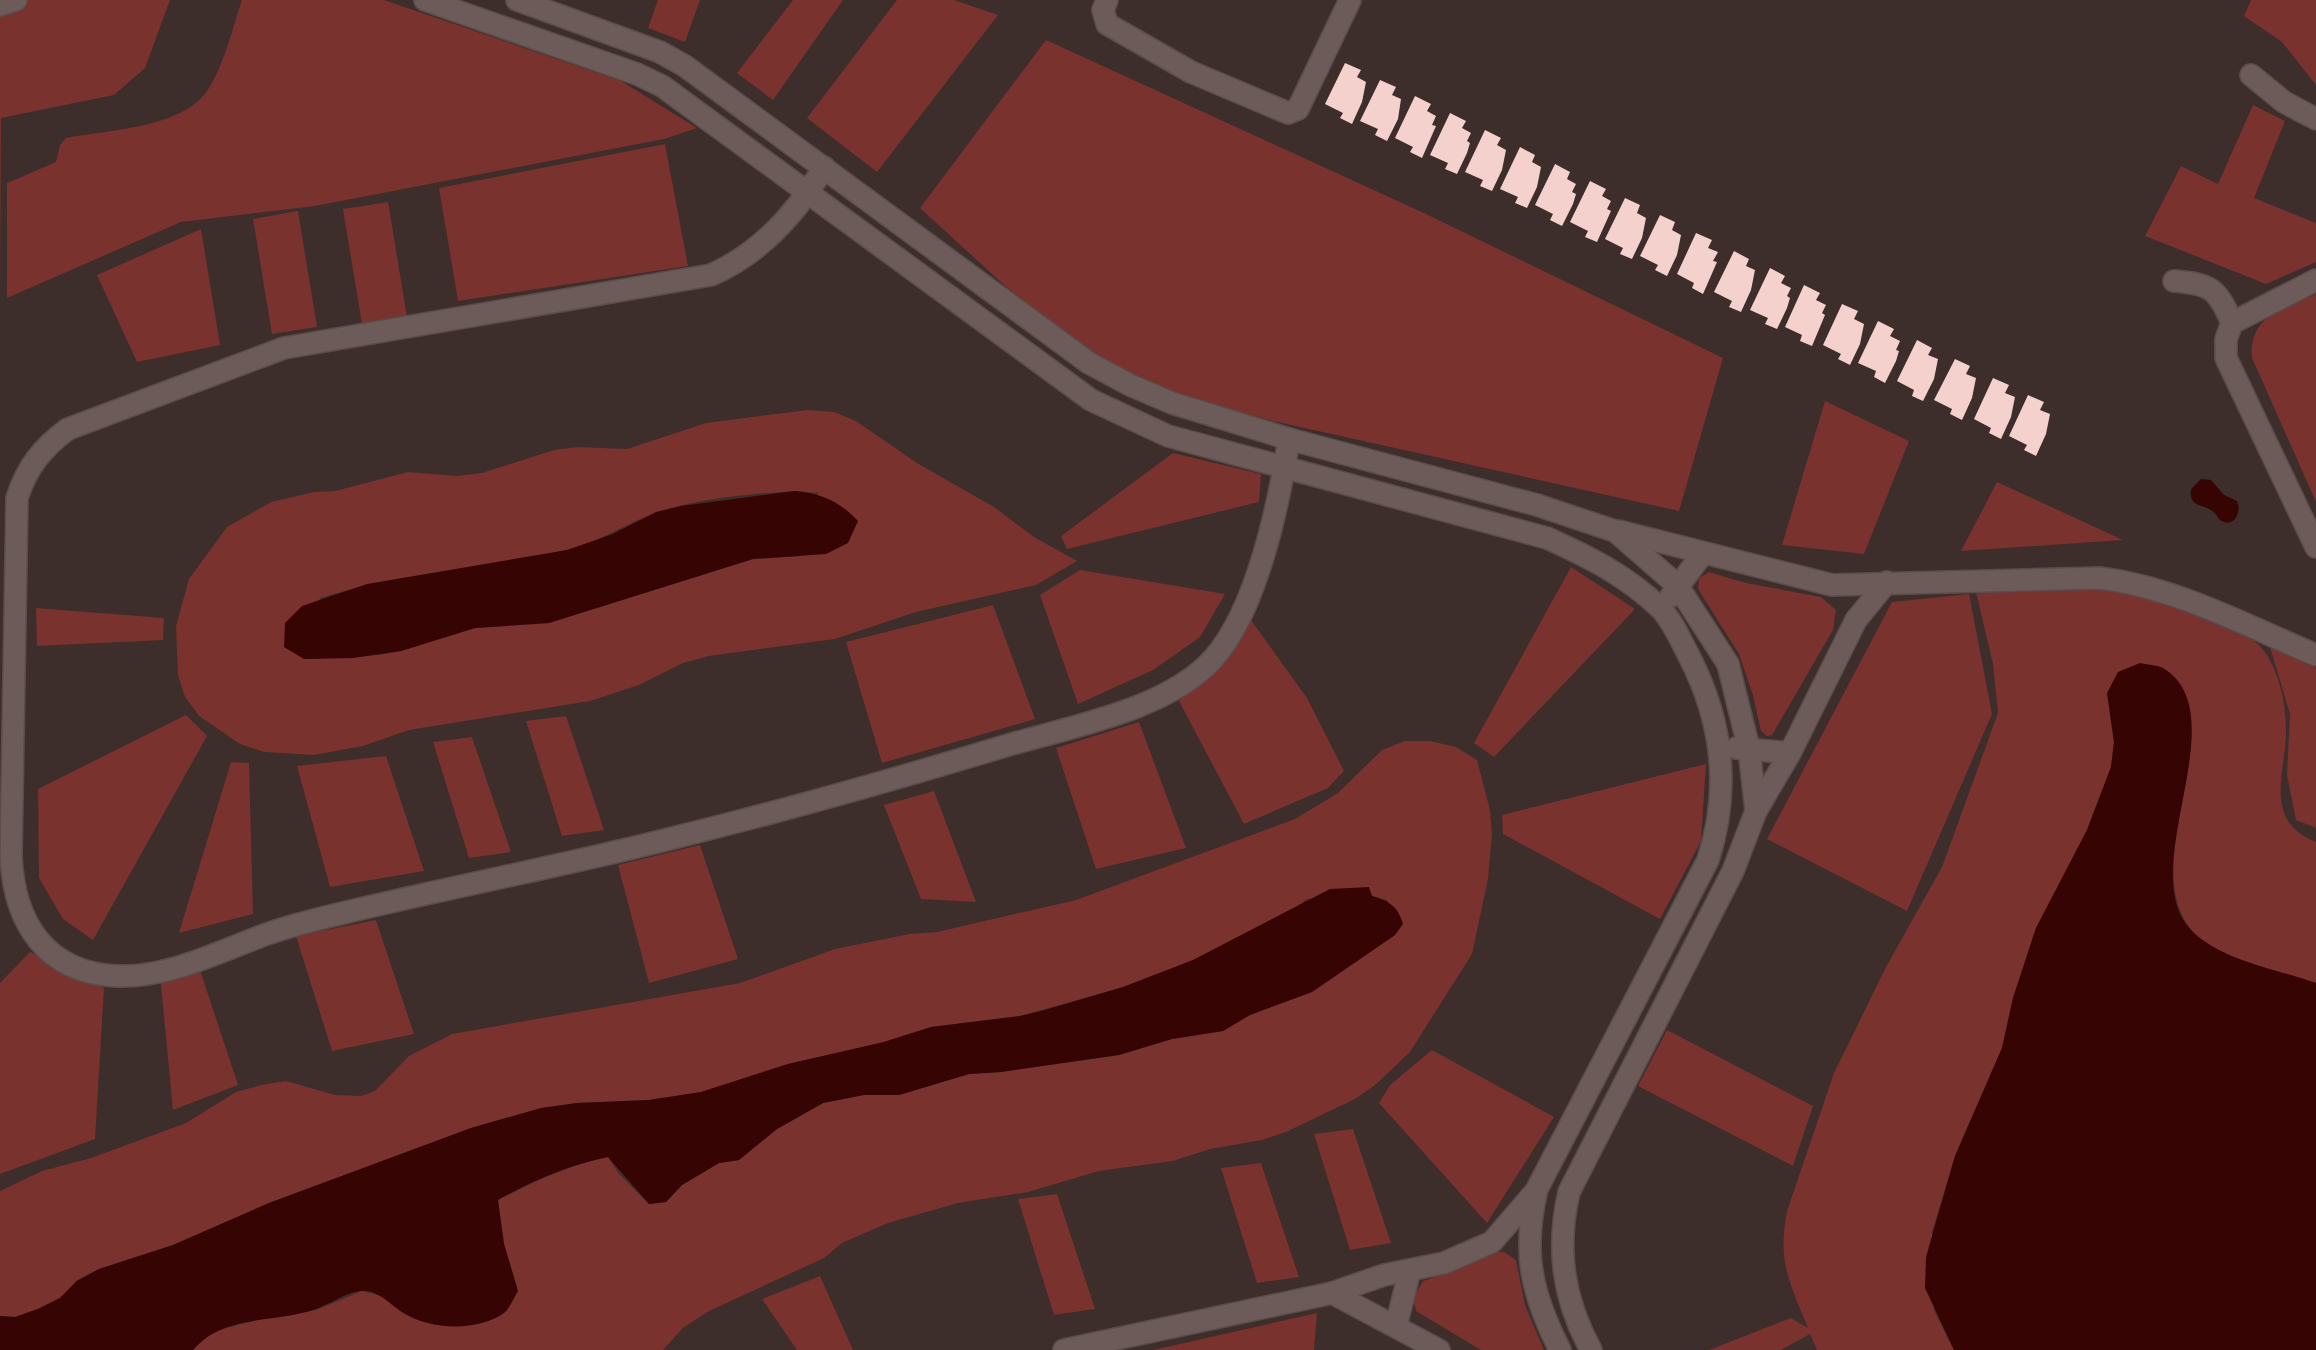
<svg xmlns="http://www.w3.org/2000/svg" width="2316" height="1350" font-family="Arial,sans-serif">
<rect width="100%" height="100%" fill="#3d2d2b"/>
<g fill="#79322d" fill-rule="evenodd">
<polygon points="16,0 170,0 145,68 114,95 1,118 0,298 0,5"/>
<path d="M242 0H384L621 81 697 128 664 139 315 206 181 222 7 298V183L56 162 60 145 66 138C107 130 182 128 207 91 224 66 232 29 242 0Z"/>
<polygon points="658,0 700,0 685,42 648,28"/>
<polygon points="793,0 843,0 773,100 737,73"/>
<polygon points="897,0 954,0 998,15 877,172 807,118"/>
<polygon points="2251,0 2316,0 2316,85 2282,42 2244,16"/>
<polygon points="1046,40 1426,214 1723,358 1679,511 1273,421 1179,396 1108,364 1027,306 920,208"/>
<polygon points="2253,105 2285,121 2254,198 2316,223 2316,262 2266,284 2145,236 2181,166 2218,184"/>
<polygon points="665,144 688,266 458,301 439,188"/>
<polygon points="388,202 407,317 362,324 343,209"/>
<polygon points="298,211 317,327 272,334 253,219"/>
<polygon points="201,229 220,345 137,362 97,275"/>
<path d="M2316 294V502L2252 358C2248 316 2284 308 2316 294Z"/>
<polygon points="1825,401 1909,441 1864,554 1782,545"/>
<path d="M808 410 834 412 856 421 917 463 994 507 1034 537 1077 561 1036 585 916 612 835 639 709 656 683 663 639 685 590 701 409 730 363 746 314 755 264 752 240 744 199 716 185 697 178 675 176 626 189 579 227 527 271 502 314 492 335 491 408 472 457 476 482 473 554 450 578 447 627 449 706 423ZM795 491 818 493 802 556 753 559 549 623 475 628 401 651 378 655 304 659 320 598C401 573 488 569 570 549 602 541 628 522 658 512 701 498 750 494 795 491Z"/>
<polygon points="1173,453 1261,474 1259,502 1067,549 1061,536"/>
<polygon points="1997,482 2123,540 1961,551"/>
<polygon points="1571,567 1635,609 1494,757 1474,743"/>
<polygon points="1080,570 1225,594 1200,637 1153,670 1078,704 1040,595"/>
<polygon points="1709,572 1746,583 1821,597 1836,610 1833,630 1772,735 1767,736 1761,731 1753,695 1739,654 1698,589 1699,578"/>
<path d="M2097 583C2119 588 2144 590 2165 598 2186 605 2207 618 2227 628 2237 633 2253 638 2260 646 2279 668 2286 702 2286 731 2286 773 2262 821 2316 842V983C2285 972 2230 961 2205 943 2144 897 2190 802 2191 739 2191 720 2187 705 2182 687L2107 693 2114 742 2111 767 2087 830 2036 928 2013 998 2002 1048 1955 1156 1932 1232 1934 1310 1954 1350H1817L1810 1334 1781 1350H1709L1791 1318 1808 1328C1790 1283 1777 1262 1787 1211L1834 1073 1886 967 1942 867 1998 713 1993 664 1976 592Z"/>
<polygon points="1969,594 1992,714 1907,911 1767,839 1892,602"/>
<polygon points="993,605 1035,719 882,763 846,642"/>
<polygon points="36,608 164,618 163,640 37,646"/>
<polygon points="1251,620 1307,698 1344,771 1328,788 1244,824 1179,701"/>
<polygon points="2270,647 2316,668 2316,828 2296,820 2287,775 2290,714"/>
<polygon points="186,715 207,736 93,940 63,919 39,878 38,789"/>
<polygon points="566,716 604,830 562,836 526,721"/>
<polygon points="1139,722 1186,848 1096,869 1056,748"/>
<polygon points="472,737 511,852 469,858 433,742"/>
<path d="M1405 741H1430L1456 747 1477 760 1490 810 1492 834 1488 879 1472 954 1410 1052 1374 1086 1355 1099 1286 1132 1262 1140 1210 1149 1173 1161 1099 1171 1028 1192 958 1203 888 1223 842 1243 824 1258 709 1311 683 1328 663 1350H193L211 1332 268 1317 316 1310 362 1291 385 1297 403 1313 435 1325H459L483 1322 518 1291 504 1244 498 1200C534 1182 568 1165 608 1157L619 1174 649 1204 666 1202 682 1185 719 1163 739 1160 777 1129 823 1103 864 1095H899L969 1074 1001 1072 1119 1055 1172 1039 1223 1031 1250 1015 1312 992 1395 935 1387 900 1372 896 1307 899 1288 913 1193 960 1124 987 1020 1016 931 1027 884 1042 788 1064 701 1092 649 1100 577 1103 542 1108 471 1128 269 1203 173 1245 99 1269 77 1280 60 1298 38 1309 15 1317 0 1316V1191L42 1171 91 1158 186 1123 236 1092 261 1085 286 1081 335 1095 361 1096 375 1091 409 1056 452 1034 740 983 835 949 909 934 937 932 1076 900 1295 819 1338 793 1382 750Z"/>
<polygon points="386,756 424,871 330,887 297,766"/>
<polygon points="231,762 249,763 253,914 179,933"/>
<polygon points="1706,764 1701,841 1660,919 1503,834 1502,815"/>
<polygon points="934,791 976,902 921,899 884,805"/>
<polygon points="700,845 738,959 649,983 618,865"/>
<polygon points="376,920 414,1034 332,1051 296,936"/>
<polygon points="30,952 104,988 95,1139 0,1174 0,983"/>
<polygon points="200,970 238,1085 173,1110 160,975"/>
<polygon points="1667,1030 1813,1106 1793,1166 1638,1086"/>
<polygon points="1432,1050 1554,1117 1487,1223 1379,1103 1390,1085"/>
<polygon points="1353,1129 1391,1243 1350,1250 1314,1134"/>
<polygon points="1261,1163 1299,1277 1257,1283 1221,1168"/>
<polygon points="1057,1194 1095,1309 1054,1315 1018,1199"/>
<polygon points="1489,1252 1504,1252 1516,1260 1525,1305 1544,1350 1481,1350 1416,1311 1413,1298 1423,1281 1465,1267"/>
<polygon points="820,1276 853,1350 797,1350 762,1299"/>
<polygon points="1317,1313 1314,1350 1153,1350"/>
</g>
<g fill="#370404">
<path d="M2201 479 2211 480 2224 495 2237 501C2242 512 2234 529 2220 520 2217 517 2216 513 2212 511 2201 503 2189 508 2191 489Z"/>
<path d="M795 491C823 494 839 501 858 521L848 543 826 554 753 559 549 623 475 628 401 651 353 658 304 659 284 647 285 623 302 606 367 584 567 550 613 534 656 512 681 506Z"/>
<path d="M2140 663C2148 665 2160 665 2166 670 2236 718 2135 870 2190 929 2219 960 2276 969 2316 983V1350H1954L1925 1288 1926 1257 1955 1156 2002 1048 2013 998 2036 928 2087 830 2111 767 2114 742 2107 693 2118 672Z"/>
<path d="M1369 887 1372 896C1389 901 1398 906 1403 924L1395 935 1312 992 1250 1015 1223 1031 1172 1039 1119 1055 1001 1072 969 1074 899 1095H864L823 1103 777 1129 739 1160 719 1163 682 1185 666 1202 649 1204 608 1157C569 1165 533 1180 498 1200L504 1244 518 1291C514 1297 510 1308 504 1313 477 1332 429 1330 402 1312 389 1304 378 1289 360 1291 345 1293 330 1304 316 1309 274 1324 225 1313 193 1350H0V1316L15 1317 38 1309 60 1298 77 1281 99 1269 173 1245 269 1203 471 1128 541 1108 577 1103 649 1100 701 1092 788 1064 884 1042 931 1027 1020 1016 1045 1010 1123 987 1193 960 1330 889Z"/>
</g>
<g fill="#f4d1cc">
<polygon points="1345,63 1361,70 1357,77 1366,82 1362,102 1352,124 1340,118 1343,113 1325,104"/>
<polygon points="1380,80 1396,87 1392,95 1401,99 1398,119 1387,141 1375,135 1378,129 1360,121"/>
<polygon points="1415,96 1431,104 1427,111 1436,116 1432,125 1436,126 1422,158 1410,152 1413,147 1395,138"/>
<polygon points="1450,113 1466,121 1462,128 1471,133 1467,141 1470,143 1467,153 1457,174 1445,169 1448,163 1430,155"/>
<polygon points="1485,130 1501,138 1497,145 1506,150 1502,170 1492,191 1480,186 1483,180 1465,172"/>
<polygon points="1520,147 1535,155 1532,162 1541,167 1537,187 1527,208 1515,203 1518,197 1500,189"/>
<polygon points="1555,164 1570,172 1567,179 1576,184 1572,192 1576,194 1573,204 1562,226 1550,220 1553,214 1535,205"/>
<polygon points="1590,181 1606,189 1602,196 1611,201 1607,209 1611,211 1597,242 1585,237 1588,231 1570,222"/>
<polygon points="1625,198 1640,205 1637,213 1646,218 1642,238 1632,259 1620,254 1623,248 1605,239"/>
<polygon points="1660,215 1675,222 1672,230 1681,235 1677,255 1667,276 1655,270 1658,265 1640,256"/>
<polygon points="1696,233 1712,240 1708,248 1718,252 1713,261 1717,262 1703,294 1692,288 1694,283 1677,274"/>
<polygon points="1734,251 1749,259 1746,266 1755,270 1751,290 1741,312 1729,307 1732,301 1714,292"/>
<polygon points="1770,268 1785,276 1781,283 1791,288 1787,296 1790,298 1787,308 1777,329 1765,324 1768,318 1750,310"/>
<polygon points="1804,285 1820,293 1816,300 1826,305 1822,313 1825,315 1812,346 1800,341 1802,335 1785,327"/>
<polygon points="1842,304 1858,311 1854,319 1864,324 1860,344 1850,365 1838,359 1841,354 1823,345"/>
<polygon points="1878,321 1894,329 1890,336 1900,341 1896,350 1899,351 1896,361 1885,383 1874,377 1876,371 1858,363"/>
<polygon points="1917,340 1932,348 1928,355 1938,359 1934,379 1923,401 1912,396 1914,390 1897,381"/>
<polygon points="1955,359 1970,366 1966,374 1976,378 1972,398 1962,420 1950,414 1952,409 1934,400"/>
<polygon points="1993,378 2009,385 2005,393 2015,397 2011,417 2001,439 1989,433 1991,428 1974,419"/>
<polygon points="2028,395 2044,402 2040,410 2050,414 2046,434 2036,456 2024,450 2027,445 2009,436"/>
</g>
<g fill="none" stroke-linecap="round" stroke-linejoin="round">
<defs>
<g id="minor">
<path d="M425 0 637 74 662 86 1091 400 1168 436 1547 538C1589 557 1627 576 1660 608 1672 620 1680 639 1688 654 1723 721 1731 789 1708 860L1537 1189C1522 1252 1531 1293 1560 1350"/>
<path d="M517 0 660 52 685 66 1089 363 1130 385 1172 403 1289 439 1537 505 1615 531 1677 585 1728 664 1749 749 1756 811 1733 871 1569 1192C1556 1249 1563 1299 1591 1350"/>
<polyline points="1107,0 1103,10 1107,24 1191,72 1288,113 1298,109 1350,0"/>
<polyline points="0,5 16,0"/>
<polyline points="2251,75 2284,102 2316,119"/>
<path d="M824 167C796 214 761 253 711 275L284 348 68 429C42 448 27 467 17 498L11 856C14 922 45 973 117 976 169 978 220 951 267 934 292 925 318 919 343 913 450 887 558 867 665 840 779 812 893 780 1005 746 1069 727 1167 710 1213 659 1257 610 1279 503 1289 439"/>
<polyline points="2316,280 2232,323 2226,339 2226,358 2316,547"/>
<path d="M2174 281C2211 284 2217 288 2232 323"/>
<path d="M1618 531 1832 585 2099 578C2175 587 2245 625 2316 655"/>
<polyline points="1671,596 1703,553"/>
<polyline points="1736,748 1790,753"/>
<polyline points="1756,811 1790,753 1856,620 1887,582"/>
<polyline points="1332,1293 1439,1350"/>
<polyline points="1396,1326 1410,1270"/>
<polyline points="1064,1350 1332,1293 1384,1275 1444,1263 1492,1242 1535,1192"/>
</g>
</defs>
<use href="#minor" stroke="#594c4a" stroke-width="24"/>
<use href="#minor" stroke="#6d5b59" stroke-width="21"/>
</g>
</svg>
